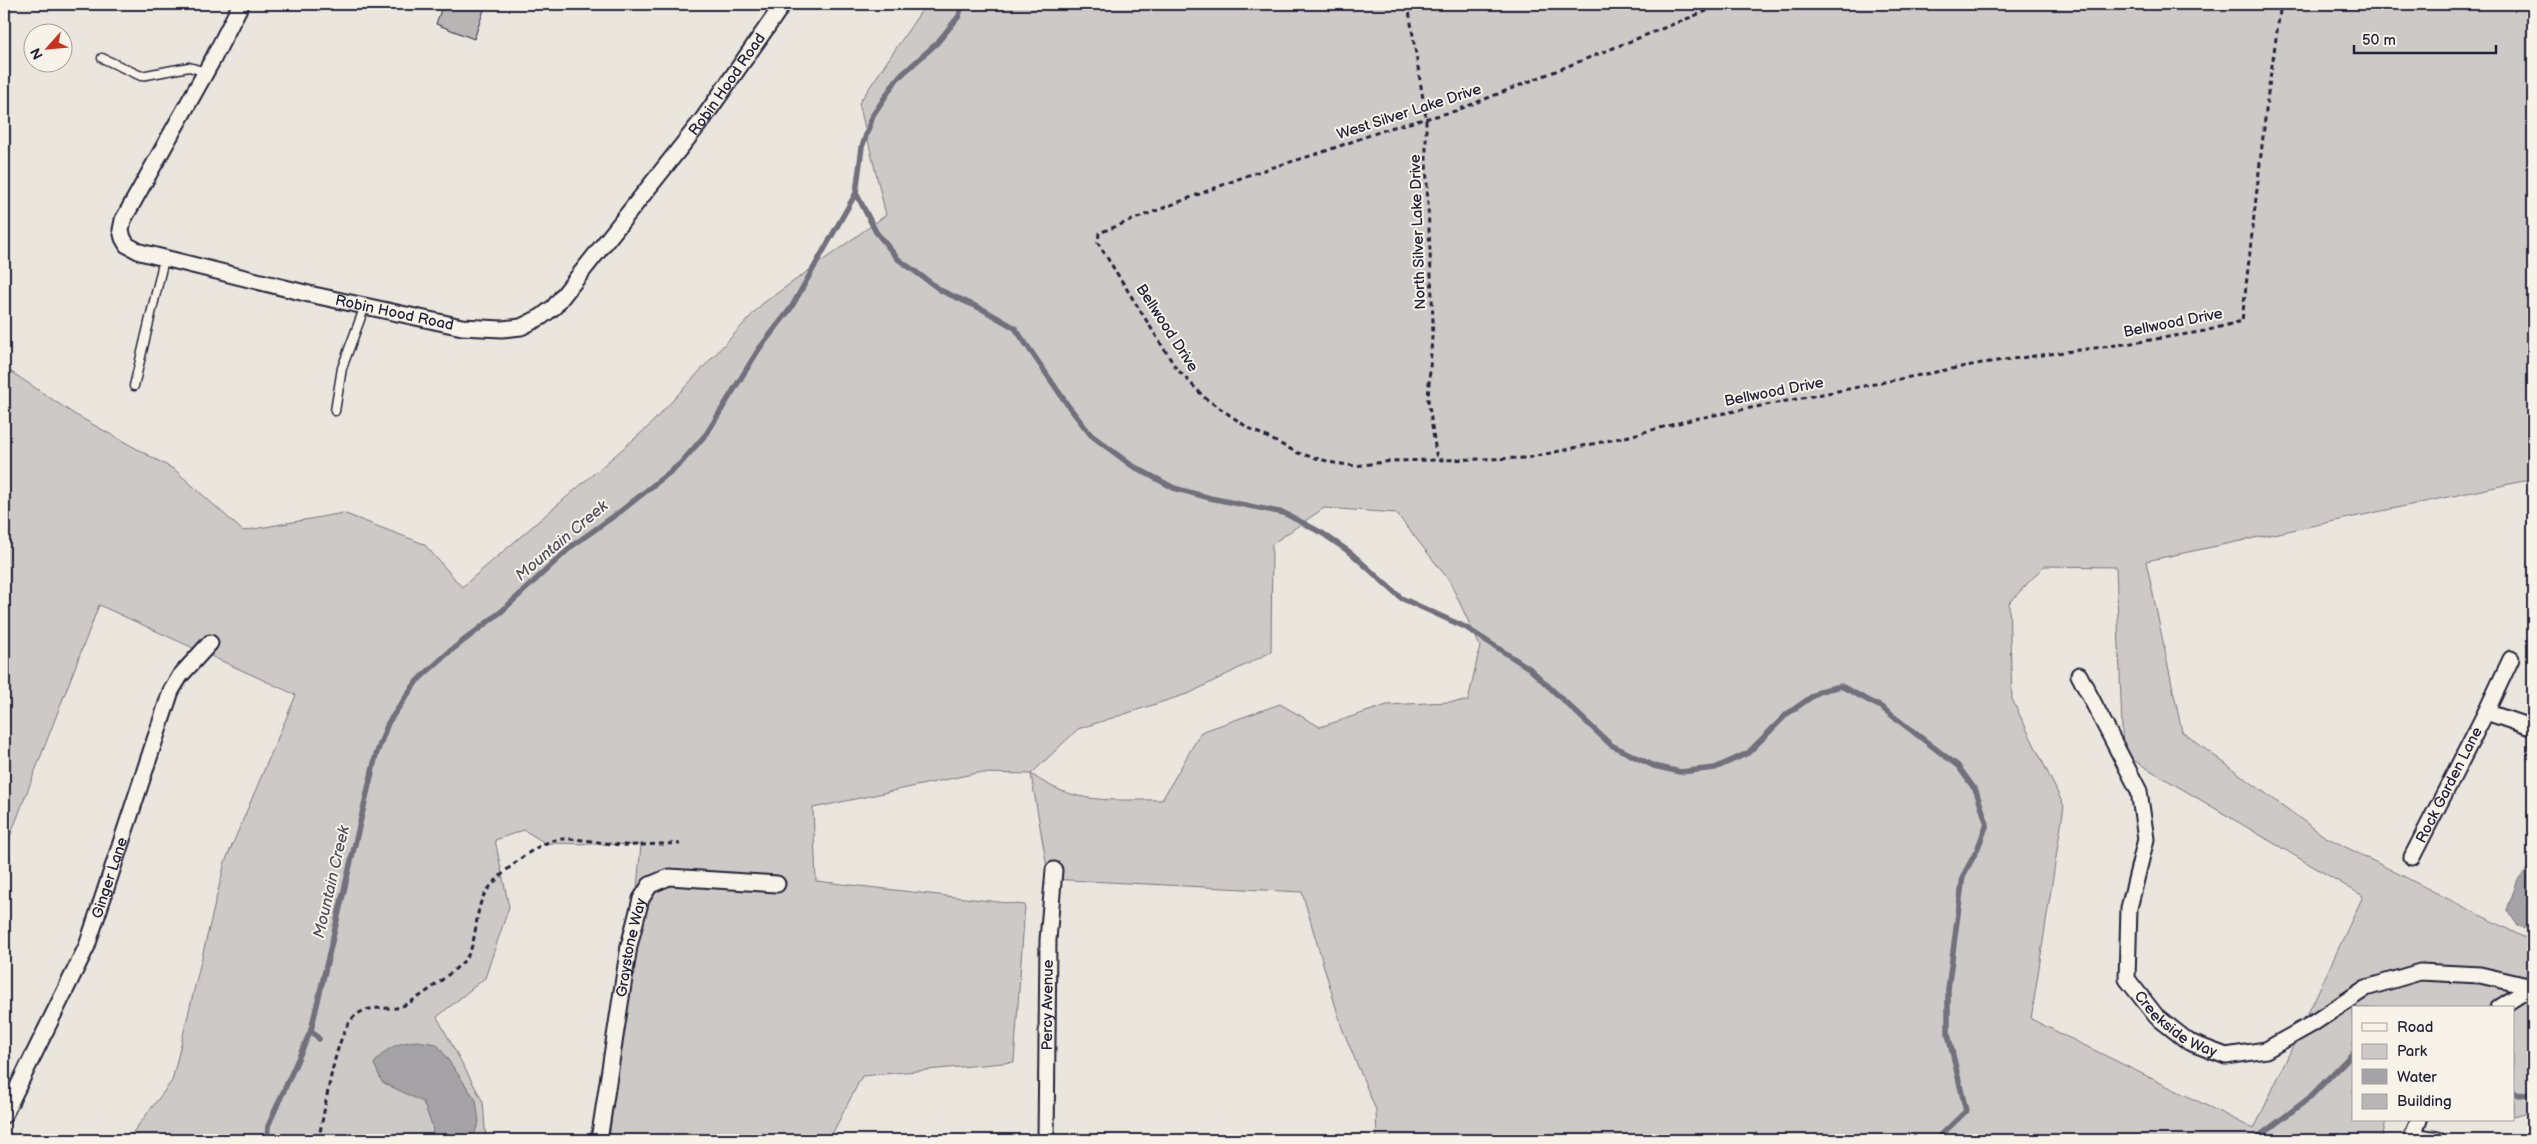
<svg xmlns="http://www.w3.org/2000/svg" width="2537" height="1144" font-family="'Balsamiq Sans',sans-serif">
<rect width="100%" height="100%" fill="#eae6de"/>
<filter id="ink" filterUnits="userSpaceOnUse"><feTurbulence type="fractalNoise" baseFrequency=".02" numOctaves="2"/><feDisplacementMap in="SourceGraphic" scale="10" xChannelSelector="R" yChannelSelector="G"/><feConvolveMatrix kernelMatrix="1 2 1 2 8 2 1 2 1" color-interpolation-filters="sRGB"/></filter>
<g filter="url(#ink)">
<path fill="#cdc9c6" stroke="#787680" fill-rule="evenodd" d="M926 4H2533V479L2146 561 2182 732 2324 836 2533 942V1112L2513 1117V1008H2353V1120H2386L2382 1140H1764L1756 1132 1757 1140H1377L1376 1110 1342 1028 1302 892 1049 879 1031 774 977 773 813 808 816 881 1025 905 1014 1062 862 1076 829 1140H609L631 951 641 845 545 843 524 830 495 840 509 907 485 978 437 1017 483 1102 486 1140H127L172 1081 225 862 296 695 99 605 4 852V367L74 414 175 470 243 531 343 513 424 544 462 587 648 427 762 304 886 215 859 103ZM1324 508 1396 513 1449 580 1480 646 1468 701 1387 705 1320 727 1280 704 1201 732 1162 800C1110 799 1076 806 1031 774L1078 729 1190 693 1271 652 1272 544ZM2044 566 2116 567 2123 754 2363 896 2254 1129 2031 1019 2064 806 2012 699 2009 603Z"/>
<g fill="#a6a3a6" stroke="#716f7b">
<polygon points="2533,863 2533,931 2518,926 2507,910 2518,879"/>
<path d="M416 1041 437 1044 476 1100 479 1122 472 1140H434L432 1125 423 1102 382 1082 374 1064C385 1048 397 1043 416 1041Z"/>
</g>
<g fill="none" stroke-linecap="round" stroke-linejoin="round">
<g stroke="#716f7b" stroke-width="5.5">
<polyline points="856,193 876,232 898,259 942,291 984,310 1015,328 1069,407 1091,435 1131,465 1174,488 1210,498 1284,513 1322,533 1351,553 1401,598 1465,627 1529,668 1611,745 1654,766 1680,772 1715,768 1748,753 1787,714 1820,691 1841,686 1881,707 1958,766 1976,791 1987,824 1977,850 1963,876 1948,989 1948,1034 1966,1111 1936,1140"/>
<polyline points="311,1030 319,1039"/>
<polyline points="2513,1092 2518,1095 2533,1093"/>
<polyline points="267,1140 268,1126 311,1030 376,755 388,723 417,681 449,652 502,611 572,546 621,511 680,464 707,433 759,349 791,308 856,193 862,147 873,115 897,79 937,43 959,16 962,4"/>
<polyline points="2254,1140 2308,1099 2353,1053"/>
</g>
</g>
<polygon fill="#b8b6b5" stroke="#22223b" points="443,4 486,4 474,39 436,24"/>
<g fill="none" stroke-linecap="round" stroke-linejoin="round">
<defs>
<g id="lane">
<polyline points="102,58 141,76 189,67 206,72"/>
<polyline points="134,386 164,259"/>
<polyline points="335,411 342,368 365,306"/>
</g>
<g id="street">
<path id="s1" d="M241 4 213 59 123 220 121 230 123 238 127 245 140 252 309 294 462 327 502 329 521 327 541 317 554 307 703 119 783 4"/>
<path id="s2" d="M2079 675 2139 791 2146 839 2129 908 2127 979 2156 1016 2189 1042 2226 1056 2266 1050 2312 1024 2366 988 2420 972 2480 975 2532 987"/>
<polyline points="2486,712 2511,659"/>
<path id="s3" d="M2412 857 2486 712 2533 728"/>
<polyline points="2499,1008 2533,986"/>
<path id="s4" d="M4 1115 87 946 171 691 180 676 210 643"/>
<polyline points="2412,1136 2438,1140"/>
<path id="s5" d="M599 1140 629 946 641 899 650 885 669 877 777 884"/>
<path id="s6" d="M1046 1140 1048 940 1054 870"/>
<polyline points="2411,1140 2419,1120"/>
</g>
</defs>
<use href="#lane" stroke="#22223b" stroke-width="11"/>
<use href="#street" stroke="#22223b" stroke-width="19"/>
<g stroke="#22223b" stroke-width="3" stroke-dasharray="5 4" stroke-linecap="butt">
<polyline points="1408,4 1426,118 1426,160 1433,321 1428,399 1437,460"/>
<polyline points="1724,4 1455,111 1390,128 1320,153 1251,174 1099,233 1098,243 1176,368 1205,398 1247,427 1298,453 1334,463 1355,466 1392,461 1527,458 1625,437 1694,419 1982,363 2132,343 2205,331 2242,321 2268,93 2281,4"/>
<path d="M318 1140C326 1112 334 1026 359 1013 371 1006 384 1009 396 1008 411 1006 450 974 462 963 479 947 473 915 484 895 496 876 539 839 562 839 583 838 603 844 623 845 641 846 661 843 680 844"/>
</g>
<use href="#lane" stroke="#f7f3e8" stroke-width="8"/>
<use href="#street" stroke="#f7f3e8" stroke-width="15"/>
</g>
</g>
<g text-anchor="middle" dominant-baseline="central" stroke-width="4" stroke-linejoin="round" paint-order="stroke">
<g font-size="15" fill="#22223b" stroke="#f7f3e8">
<text stroke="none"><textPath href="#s1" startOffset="998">Robin Hood Road</textPath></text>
<text transform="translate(1409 112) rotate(-18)">West Silver Lake Drive</text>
<text transform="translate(1418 232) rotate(-92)">North Silver Lake Drive</text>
<text stroke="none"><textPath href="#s1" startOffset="549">Robin Hood Road</textPath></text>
<text transform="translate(2173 323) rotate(-11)">Bellwood Drive</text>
<text transform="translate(1167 328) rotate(57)">Bellwood Drive</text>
<text transform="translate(1774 392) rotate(-11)">Bellwood Drive</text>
<text stroke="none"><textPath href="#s3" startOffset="81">Rock Garden Lane</textPath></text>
<text stroke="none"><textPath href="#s4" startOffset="260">Ginger Lane</textPath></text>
<text stroke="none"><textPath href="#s5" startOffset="195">Graystone Way</textPath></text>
<text stroke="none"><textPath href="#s6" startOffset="135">Percy Avenue</textPath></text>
<text stroke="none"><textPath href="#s2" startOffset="389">Creekside Way</textPath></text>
</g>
<g font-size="16" font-style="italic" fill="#504f60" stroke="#f7f3e8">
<text transform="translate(562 541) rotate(-40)">Mountain Creek</text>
<text transform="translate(332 882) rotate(-77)">Mountain Creek</text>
</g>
</g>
<rect width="2537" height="1144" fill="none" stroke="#f7f3e8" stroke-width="20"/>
<rect x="10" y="10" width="2517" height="1124" fill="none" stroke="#22223b" stroke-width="2" filter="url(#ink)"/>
<rect x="2352" y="1006" width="162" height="115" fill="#f7f3e8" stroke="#a29fa3"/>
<rect x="2362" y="1023" width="25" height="8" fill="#f7f3e8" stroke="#a29fa3"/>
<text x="2397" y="1032" font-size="15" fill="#22223b">Road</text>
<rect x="2362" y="1044" width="25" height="15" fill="#cdc9c6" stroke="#a29fa3"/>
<text x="2397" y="1056" font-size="15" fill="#22223b">Park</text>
<rect x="2362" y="1069" width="25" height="15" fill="#a6a3a6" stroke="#a29fa3"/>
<text x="2397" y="1082" font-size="15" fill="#22223b">Water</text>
<rect x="2362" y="1094" width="25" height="15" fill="#b8b6b5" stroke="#a29fa3"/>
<text x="2397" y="1106" font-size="15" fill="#22223b">Building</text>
<g transform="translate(48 48) rotate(243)"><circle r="24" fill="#f7f3e8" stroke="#a29fa3"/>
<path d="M0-4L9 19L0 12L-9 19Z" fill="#c8321e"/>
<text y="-8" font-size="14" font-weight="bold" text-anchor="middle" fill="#22223b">N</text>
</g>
<path d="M2354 45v8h142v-8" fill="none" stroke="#22223b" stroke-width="2.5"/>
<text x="2362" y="45" font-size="15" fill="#22223b" stroke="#f7f3e8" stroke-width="4" paint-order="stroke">50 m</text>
</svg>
